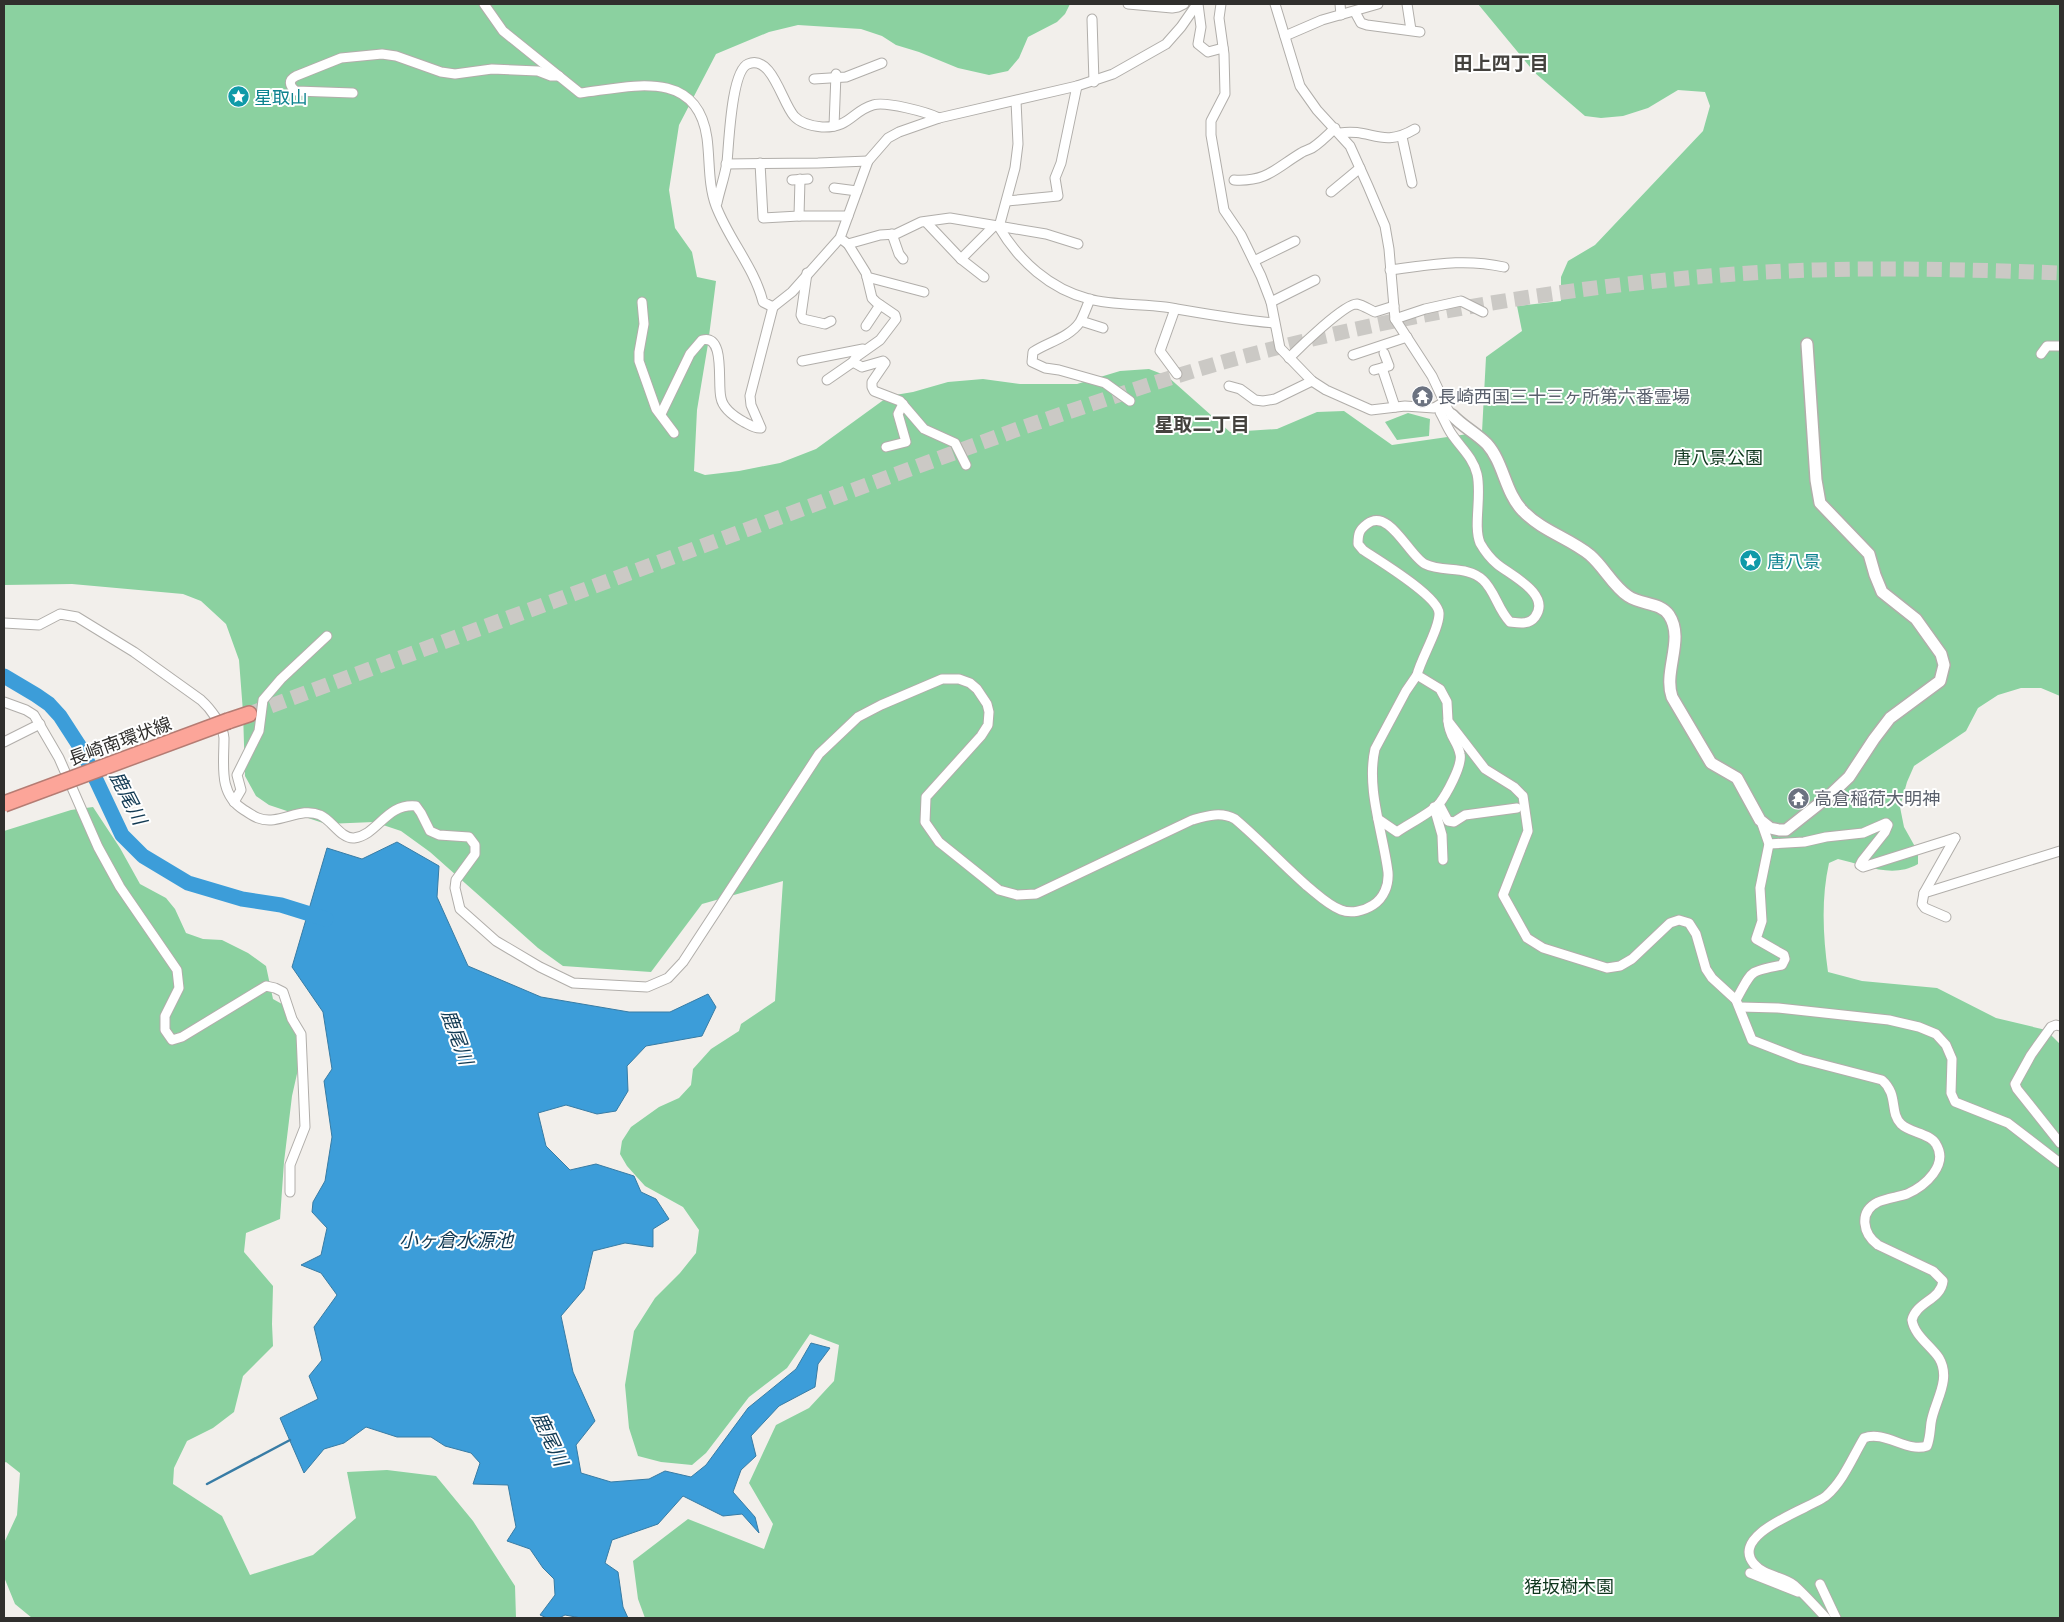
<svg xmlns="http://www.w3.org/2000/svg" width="2064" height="1622" font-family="Inter,'Noto Sans JP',sans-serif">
<rect width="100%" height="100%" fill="#f2efeb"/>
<g fill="#8bd1a0">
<path d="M4 4H1070L1065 14 1057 22 1028 37 1019 58 1008 71 989 75 958 68 919 52 896 45 882 36 861 29 798 25 769 32 716 54 679 125 669 190 675 228 692 252 697 277 716 281 708 344 697 410 694 471 705 475 739 471 780 463 816 449 889 396 913 392 948 382 983 379 1020 384H1077L1120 371 1149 369 1167 376 1230 432 1277 429 1317 412 1344 411 1392 445 1482 432 1486 357 1522 331 1517 306 1561 301V277L1568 261 1595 245 1703 131 1710 106 1705 92 1678 90 1648 108 1623 116 1601 118 1585 116 1535 73 1478 4H2060V696L2041 688H2021L1998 695 1978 708 1966 731 1914 766 1907 782 1900 807 1904 827 1918 852V864C1892 879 1865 865 1838 859L1829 863C1821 899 1823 936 1828 972L1862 981 1937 988 1996 1018 2046 1030 2060 1044V1618H645L638 1599 633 1561 688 1519 764 1549 773 1524 749 1483 776 1425 809 1408 834 1381 839 1345 810 1334 787 1368 749 1397 706 1453 692 1465 661 1462 638 1456 629 1428 625 1385 634 1331 655 1298 680 1273 696 1253 699 1230 683 1207 645 1186 627 1166 620 1154 622 1141 631 1127 659 1107 679 1098 691 1085 693 1069 711 1049 739 1031 741 1024 775 1001 783 881 702 904 651 972 563 966 538 948 430 852 401 831 374 822 326 824 269 805 256 796 245 776 243 712 239 660 226 624 201 601 183 594 72 584 4 585Z"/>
<polygon points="1408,413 1430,419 1429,436 1397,440 1385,422"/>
<polygon points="93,807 120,848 140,884 166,898 175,909 186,933 203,939 222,940 248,953 266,966 273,999 289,1008 301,1056 292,1096 284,1162 280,1219 246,1233 244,1252 273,1286 272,1324 273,1346 243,1376 234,1412 213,1428 187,1441 174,1468 173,1484 222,1516 250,1575 313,1555 356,1518 347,1472 387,1470 436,1476 473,1521 515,1586 516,1618 32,1618 15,1604 4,1577 4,1543 17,1515 20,1473 6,1462 4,1463 4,831 71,810"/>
</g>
<polygon fill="#3c9dd9" stroke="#387ca5" points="397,842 439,866 437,897 468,966 541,997 629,1012 670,1012 708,994 716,1007 702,1036 646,1046 627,1066 628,1091 616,1111 597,1114 566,1105 538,1113 546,1146 570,1170 596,1164 634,1176 641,1192 656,1199 669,1219 653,1229 653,1247 625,1243 593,1251 584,1289 561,1316 573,1372 595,1421 576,1445 581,1473 611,1482 649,1479 665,1471 691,1477 706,1465 748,1408 796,1369 811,1343 830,1348 818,1364 815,1387 779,1406 751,1436 756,1456 741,1470 733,1492 755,1517 759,1533 742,1514 723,1516 683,1496 658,1524 612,1540 605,1563 618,1572 623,1607 628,1618 581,1618 565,1615 559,1618 547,1618 540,1615 555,1595 554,1579 543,1568 530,1549 507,1541 516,1527 508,1485 473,1484 480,1463 471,1453 445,1446 431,1437 397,1437 366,1427 344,1443 324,1449 304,1473 280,1418 318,1399 309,1376 322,1360 314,1327 337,1295 321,1273 301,1265 321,1255 327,1228 312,1212 313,1202 325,1181 332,1137 324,1081 332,1069 323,1012 292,967 327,848 362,859"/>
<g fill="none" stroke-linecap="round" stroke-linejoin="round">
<polyline stroke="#387ca5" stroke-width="2.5" points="207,1484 290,1440"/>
<polyline stroke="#3c9dd9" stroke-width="15" points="4,676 36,695 49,704 60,716 82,750 122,835 143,856 188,883 242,899 281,905 326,919"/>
<path stroke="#cbc9c5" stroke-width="15" stroke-dasharray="15 8" stroke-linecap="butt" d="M249 714 1021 428C1092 404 1162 379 1234 359 1396 315 1568 286 1736 274 1844 266 1953 269 2060 273"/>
<defs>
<g id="street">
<path d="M484 4 503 31 580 93C630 87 697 67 707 138 710 160 708 185 716 206 729 240 754 267 763 302L773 307 792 292 840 238 868 161 888 138 899 132 939 118 1077 86 1113 74 1166 44 1181 27 1197 4"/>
<polyline points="1128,4 1172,8 1178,7 1184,4"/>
<polyline points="1198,4 1201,27 1198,44 1208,52 1223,48"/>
<polyline points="1221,4 1219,18 1224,54 1225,94 1211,121 1211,135 1224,210 1241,235 1261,276 1271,302 1280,348 1312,381 1326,390 1371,410 1405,406 1434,408 1444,402"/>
<polyline points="1275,4 1300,86 1317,110 1350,146 1368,186 1385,226 1389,249 1395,319 1432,376 1448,410 1452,415"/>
<polyline points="1340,4 1341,15"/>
<polyline points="1407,4 1411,30"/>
<polyline points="1355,12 1361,23 1367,25 1420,32"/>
<polyline points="1092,19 1094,82"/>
<polyline points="1285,36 1322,20 1378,4"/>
<polyline points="814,79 846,77 882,63"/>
<path d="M353 93 296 91C289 86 288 80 296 76L341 58 382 54 396 56 441 72 455 74 492 69 538 71 551 76H559"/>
<path d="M1016 101 1018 144 1015 168 999 227C1019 261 1050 289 1089 299 1110 305 1142 304 1165 307 1201 313 1238 320 1274 323"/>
<polyline points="834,126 836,74"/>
<path d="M1340 133C1372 128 1381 149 1415 129"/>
<polyline points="1402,137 1412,183"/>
<polyline points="760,163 763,218 799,216 848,216"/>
<polyline points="726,164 818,163 868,161"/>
<polyline points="792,180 808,179"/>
<path d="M1234 180C1267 182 1276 168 1301 153 1304 151 1308 150 1312 148 1320 143 1328 135 1335 128"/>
<polyline points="834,188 857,191"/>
<polyline points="1331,192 1360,168"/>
<polyline points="1007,201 1058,196 1055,178 1061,163 1077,86"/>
<path d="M717 203C720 189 725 176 727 162 729 144 731 71 748 64 772 54 782 103 794 116 801 124 812 126 822 127 850 128 852 111 873 105 885 101 927 112 939 118"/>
<polyline points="799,216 800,179"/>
<polyline points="926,222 961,259 984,277"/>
<polyline points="892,234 899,254 903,259"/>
<polyline points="844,241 848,244 880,235 896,234 921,222 950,218 1046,234 1078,244"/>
<polyline points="848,244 866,273 872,298 876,302 895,315 896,319 880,340 856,357 853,362 862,367 883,361 885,363 872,382 872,387 874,391 900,401 924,429 955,443 966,465"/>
<polyline points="961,259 994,226"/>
<polyline points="1254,261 1295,241"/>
<path d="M1390 270C1431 265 1463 258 1504 267"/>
<polyline points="807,273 801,315 803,319 825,324 831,321"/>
<polyline points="867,277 924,292"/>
<path d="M1090 299C1087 306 1084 315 1080 322 1069 338 1048 342 1033 352L1032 362 1045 368 1059 370 1105 383 1130 401"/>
<polyline points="642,302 644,324 639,352 639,361 656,409 674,433"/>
<polyline points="1271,302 1315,280"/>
<polyline points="1175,309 1160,351 1177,374"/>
<polyline points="1395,319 1425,309 1461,301 1483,312"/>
<polyline points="1081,321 1103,328"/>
<polyline points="866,326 880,305"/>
<polyline points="2041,354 2047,346 2060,346"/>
<polyline points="1353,355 1407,337"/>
<path d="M1289 358C1299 348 1345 303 1357 304 1363 305 1370 310 1375 312L1394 306"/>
<polyline points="802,361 863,349"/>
<polyline points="1382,368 1395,407"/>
<polyline points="1374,370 1389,366 1384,353"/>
<polyline points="827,380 853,362"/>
<polyline points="1229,386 1240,389 1255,400 1263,401 1275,399 1312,381"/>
<path d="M1444 402 1440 412C1444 419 1447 427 1451 433 1460 447 1473 457 1477 474 1482 495 1473 526 1480 543 1484 550 1491 559 1497 564 1510 575 1552 594 1535 617 1529 625 1519 623 1510 622 1498 610 1495 591 1483 580 1467 565 1443 573 1425 564 1409 556 1389 507 1367 524 1359 530 1358 534 1358 544L1363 550C1378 560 1438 596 1439 613 1440 628 1421 658 1417 675L1440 689 1447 702 1448 721 1485 769 1514 787 1523 796 1528 831 1503 895 1527 938 1543 948 1607 968 1620 966 1632 959 1670 923 1679 920 1689 923 1696 934 1706 969 1712 978 1736 1000 1752 1040 1801 1059 1882 1080C1899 1095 1889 1112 1901 1124 1910 1133 1930 1133 1936 1144 1949 1165 1925 1186 1907 1194 1898 1197 1887 1198 1878 1202 1858 1212 1863 1234 1878 1245L1933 1271 1943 1281C1941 1300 1916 1302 1912 1320 1914 1335 1931 1346 1939 1358 1952 1380 1934 1402 1931 1423 1930 1431 1930 1438 1927 1446 1907 1453 1885 1430 1864 1438 1852 1458 1844 1480 1826 1496 1812 1508 1728 1533 1754 1564 1764 1576 1782 1576 1794 1585 1805 1595 1816 1607 1826 1618"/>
<path d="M661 414 690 354 702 340C726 334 717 384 721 398 723 409 735 417 744 422 750 425 755 429 761 428L751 405 750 396 773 307"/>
<polyline points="886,447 906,442 898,414 903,404"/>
<path d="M4 623 39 625 60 614 77 617 134 652 201 700C210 708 223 725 224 738 224 765 218 794 244 810 249 813 253 816 258 818 279 826 300 806 320 815 332 820 341 839 354 838 378 835 386 803 416 806L421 813 430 831 439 835 469 837 475 845V854L456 880 455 888 460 909 496 941 540 967 573 983 647 987 668 978 683 962 819 754 858 717 881 705 942 679H959L970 683 977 689 987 704 989 712 988 725 981 736 926 797 925 822 939 842 999 890 1017 895 1036 894 1192 820C1206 816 1221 811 1235 819 1260 840 1282 864 1307 886 1317 894 1328 905 1341 910 1351 914 1364 911 1373 905 1384 898 1389 885 1388 872 1383 832 1366 789 1375 749L1406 691 1417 675"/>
<polyline points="4,702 26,710 34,715 59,758 98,847 120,887 177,970 179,988 165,1016 165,1030 172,1040 182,1037 266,986 275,988 283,992 292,1019 301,1034 305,1127 290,1165 290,1192"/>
<polyline points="4,742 40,724"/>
<polyline points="234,802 241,790 237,775 259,731 263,700 281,679 327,636"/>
<polyline points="1439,804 1448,821 1454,822 1465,815 1517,808"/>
<polyline points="1434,807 1442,835 1443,860"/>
<path d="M1378 819 1397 832C1407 825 1432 812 1439 804 1446 795 1463 765 1460 754 1457 740 1449 737 1448 721"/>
<polyline points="1769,844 1804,842 1826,837 1863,833 1886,823 1888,825 1885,832 1862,861 1860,865 1863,867 1955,838"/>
<polyline points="1924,893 2060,851"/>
<polyline points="1946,917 1925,908 1922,904 1924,893 1955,838"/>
<path d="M1736 1000C1753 970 1747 972 1782 965L1785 959 1784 955 1756 939 1762 921 1760 888 1769 844 1761 821"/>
<polyline points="1740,1007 1778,1008 1889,1020 1919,1027 1936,1034 1946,1045 1952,1059 1951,1093 1955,1102 2008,1123 2060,1163"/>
<polyline points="2060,1026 2056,1025 2051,1027 2031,1055 2015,1084 2017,1089 2060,1143"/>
<polyline points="1750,1573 1798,1592"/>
<polyline points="1820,1584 1836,1618"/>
</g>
<path id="secondary" d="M1452 415C1462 426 1476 433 1487 444 1504 463 1505 493 1523 511 1542 531 1569 538 1590 555 1604 567 1613 586 1628 596 1641 605 1660 602 1669 615 1685 639 1663 671 1672 697L1711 763 1737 778 1760 820 1770 828 1779 830H1786L1829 796 1849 777 1874 739 1890 718 1940 681 1944 665 1941 654 1916 619 1882 592 1875 575 1869 554 1820 503 1816 480 1807 344"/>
<polyline id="highway" points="228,721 249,714"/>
</defs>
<use href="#street" stroke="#b1aeaa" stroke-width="11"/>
<use href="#secondary" stroke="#b1aeaa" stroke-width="14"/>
<use href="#highway" stroke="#b57c73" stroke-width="18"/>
<use href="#street" stroke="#fff" stroke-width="9"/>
<use href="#secondary" stroke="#fff" stroke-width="11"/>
<use href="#highway" stroke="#fca599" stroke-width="15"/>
<defs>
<polyline id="highway-bridge" points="4,804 228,721"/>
</defs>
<use href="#highway-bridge" stroke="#b57c73" stroke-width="18" stroke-linecap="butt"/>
<use href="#highway-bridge" stroke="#fca599" stroke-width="15"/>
</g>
<defs>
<symbol id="sight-disc" viewBox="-11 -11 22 22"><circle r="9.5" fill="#0f9aa8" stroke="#fff"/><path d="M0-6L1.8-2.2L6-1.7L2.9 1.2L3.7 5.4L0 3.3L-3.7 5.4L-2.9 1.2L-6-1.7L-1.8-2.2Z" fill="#fff"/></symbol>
<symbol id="temple-disc" viewBox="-11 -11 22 22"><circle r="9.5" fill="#6b7280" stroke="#fff"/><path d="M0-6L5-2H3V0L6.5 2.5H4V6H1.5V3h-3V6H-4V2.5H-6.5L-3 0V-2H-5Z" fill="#fff"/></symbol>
</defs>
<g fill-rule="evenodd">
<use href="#sight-disc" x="226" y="84" width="25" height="25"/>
<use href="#temple-disc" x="1410" y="384" width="25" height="25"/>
<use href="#sight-disc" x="1738" y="548" width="25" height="25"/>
<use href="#temple-disc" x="1786" y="786" width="25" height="25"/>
</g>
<g text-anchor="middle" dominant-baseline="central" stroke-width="4" stroke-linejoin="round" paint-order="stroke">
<g font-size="18" fill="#0d838f" stroke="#fff" text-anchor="start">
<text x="254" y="97">星取山</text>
<text x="1767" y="561">唐八景</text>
</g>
<g font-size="18" fill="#5b616d" stroke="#fff" text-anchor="start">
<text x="1438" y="396">長崎西国三十三ヶ所第六番霊場</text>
<text x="1814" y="798">高倉稲荷大明神</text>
</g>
<g font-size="18" fill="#0f371e" stroke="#fff">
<text x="1718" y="457">唐八景公園</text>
<text x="1569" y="1586">猪坂樹木園</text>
</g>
<g font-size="18" fill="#302f2d" stroke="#fff">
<text transform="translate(120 741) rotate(-20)">長崎南環状線</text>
</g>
<g font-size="19" font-weight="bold" fill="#44423e" stroke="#fff">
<text x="1501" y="63">田上四丁目</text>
<text x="1202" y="424">星取二丁目</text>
</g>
<g font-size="19" font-style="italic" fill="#123a53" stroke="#fff">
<text transform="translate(128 798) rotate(63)">鹿尾川</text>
<text transform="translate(457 1037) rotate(70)">鹿尾川</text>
<text x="456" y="1240">小ヶ倉水源池</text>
<text transform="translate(550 1439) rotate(65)">鹿尾川</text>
</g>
</g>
<rect width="2064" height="1622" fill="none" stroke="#302f2d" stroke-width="10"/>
</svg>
